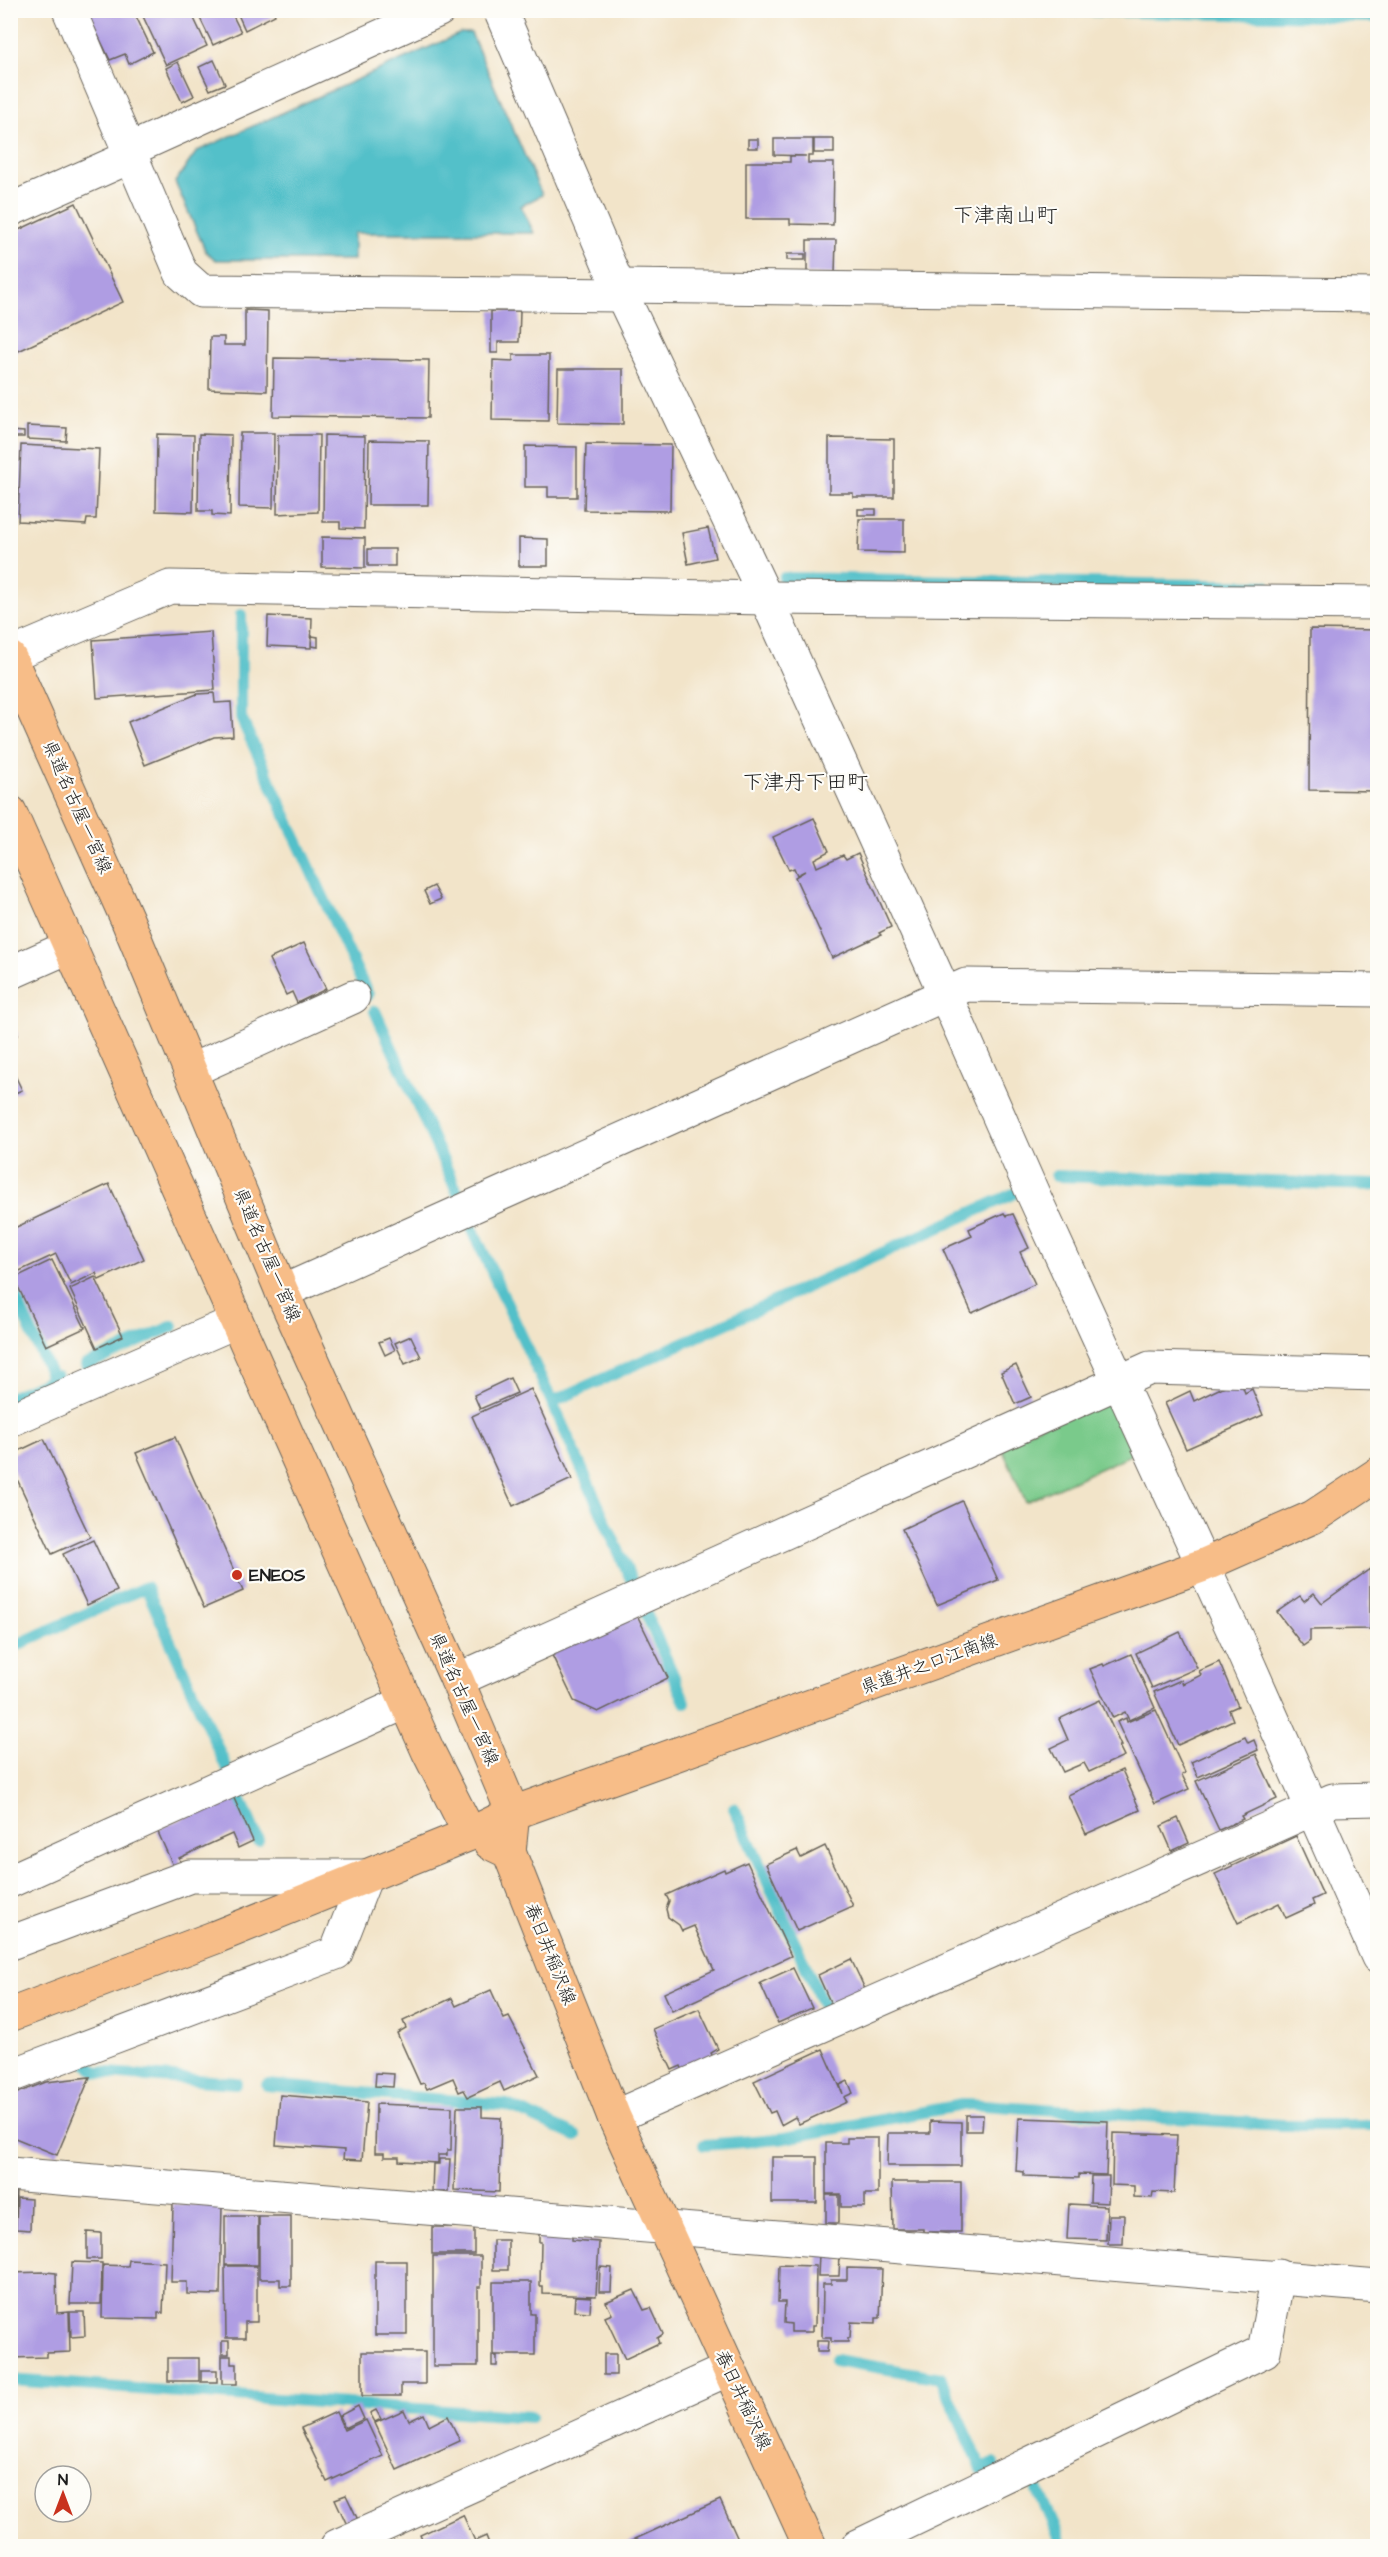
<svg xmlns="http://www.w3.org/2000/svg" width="1388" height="2557" font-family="'Architects Daughter','Klee One',sans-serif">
<rect width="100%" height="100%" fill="#fdfcf7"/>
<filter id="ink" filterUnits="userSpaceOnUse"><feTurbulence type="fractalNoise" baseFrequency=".0167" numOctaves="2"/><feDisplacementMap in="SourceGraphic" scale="12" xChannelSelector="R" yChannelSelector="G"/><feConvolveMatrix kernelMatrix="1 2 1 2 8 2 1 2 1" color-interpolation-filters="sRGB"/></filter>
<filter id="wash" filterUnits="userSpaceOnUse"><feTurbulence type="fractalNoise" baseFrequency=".008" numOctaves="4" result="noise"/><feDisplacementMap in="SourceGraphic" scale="24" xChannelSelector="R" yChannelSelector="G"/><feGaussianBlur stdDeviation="1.35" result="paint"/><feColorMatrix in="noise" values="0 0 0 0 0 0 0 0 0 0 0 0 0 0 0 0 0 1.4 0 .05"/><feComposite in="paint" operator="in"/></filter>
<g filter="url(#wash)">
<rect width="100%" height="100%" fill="#f2e4c9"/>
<polygon fill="#7aca8b" stroke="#4b7354" stroke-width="1.5" points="1094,1401 1114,1408 1135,1453 1026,1502 1000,1444"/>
<polygon fill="#52c0c9" stroke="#376e72" stroke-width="1.5" points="461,33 471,33 542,195 521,206 534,233 354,233 354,260 216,260 206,252 175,182 197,151"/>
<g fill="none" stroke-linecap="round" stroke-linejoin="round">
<g stroke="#52c0c9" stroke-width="12">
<polyline points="1038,10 1378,17"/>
<polyline points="784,578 1266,586"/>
<polyline points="241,615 241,718 368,995"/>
<polyline points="375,1011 459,1196"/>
<polyline points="1056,1176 1378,1185"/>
<polyline points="470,1224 552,1402"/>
<polyline points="10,1286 53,1379"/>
<polyline points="86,1365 173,1326"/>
<polyline points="10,1398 57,1377"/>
<polyline points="634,1586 552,1402 1013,1194"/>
<polyline points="644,1609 685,1702"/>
<polyline points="10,1648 146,1587 227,1769"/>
<polyline points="238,1793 258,1840"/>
<polyline points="734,1808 824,2007"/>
<polyline points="87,2063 96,2072 236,2083"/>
<polyline points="267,2085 507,2105 576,2136"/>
<polyline points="704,2145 779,2139 967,2104 1282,2125 1378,2125"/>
<polyline points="835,2360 941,2378 982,2469 994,2464"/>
<polyline points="10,2380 531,2417"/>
<polyline points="1032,2477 1063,2546"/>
</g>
</g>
<g id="blocks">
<g fill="#af9de3">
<polygon points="95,10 133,10 153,52 129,64 125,54 110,60 88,14"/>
<polygon points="140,10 190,10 207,46 166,65"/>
<polygon points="196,10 230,10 241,32 213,45"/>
<polygon points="236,10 273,10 275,15 245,30"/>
<polygon points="214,60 225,84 210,90 199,67"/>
<polygon points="178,62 194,96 182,102 166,68"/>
<rect x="748" y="139" width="10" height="9"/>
<polygon points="774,139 813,139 813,156 808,156 808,163 834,163 833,225 790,224 790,219 746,219 746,162 790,162 790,156 806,156 774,155"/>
<rect x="814" y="139" width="20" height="14"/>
<polygon points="76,203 123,302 10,355 10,234"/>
<polygon points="807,240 836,240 835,274 807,274"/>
<rect x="787" y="254" width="18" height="6"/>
<polygon points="245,310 268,311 267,391 209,389 210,337 224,337 224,345 245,345"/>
<polygon points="491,311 520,311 519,342 498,342 498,353 491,353"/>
<polygon points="513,355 549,355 548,421 492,420 493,360 513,361"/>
<polygon points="274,358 429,360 428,418 273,416"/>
<polygon points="558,369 623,369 623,424 557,423"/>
<polygon points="27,426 67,428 66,441 27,439"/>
<polygon points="10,431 24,432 24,437 10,437"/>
<polygon points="240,433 274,433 273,508 239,507"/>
<polygon points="157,434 194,435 193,512 156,511"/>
<polygon points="199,434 231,435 230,516 212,515 212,511 198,511"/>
<polygon points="278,435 319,435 318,512 277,514"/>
<polygon points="324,435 365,436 364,529 340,528 340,522 323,522"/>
<polygon points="829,438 894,439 894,497 853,497 853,493 829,493"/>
<polygon points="369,440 429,441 428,505 368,505"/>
<polygon points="586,444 671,445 670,511 584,510"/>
<polygon points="21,445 99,449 96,519 87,519 86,525 18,521"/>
<polygon points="525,446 577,447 577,497 548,497 548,487 525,487"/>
<rect x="858" y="509" width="18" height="6"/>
<polygon points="859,519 904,519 904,553 858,552"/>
<polygon points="708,528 715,558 688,564 682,533"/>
<polygon points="322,537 365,538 365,568 322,567"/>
<polygon points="519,538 548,539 548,566 519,566"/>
<rect x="368" y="549" width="27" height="17"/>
<polygon points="268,616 312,618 311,648 267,646"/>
<polygon points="1310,629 1378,630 1378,791 1309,790"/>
<polygon points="211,632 215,690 97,698 93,640"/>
<polygon points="312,636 318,637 318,647 312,646"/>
<polygon points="214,693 215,703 231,702 233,736 214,737 145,765 128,722 197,694"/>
<polygon points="814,818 829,851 814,859 817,867 843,855 846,859 858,853 891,927 879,933 881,935 832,958 795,877 805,871 797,875 794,868 789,870 773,837"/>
<polygon points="434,886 441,899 430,904 424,891"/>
<polygon points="304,943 326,989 297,1003 292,992 286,995 269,959"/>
<polygon points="10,1018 18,1035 10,1038"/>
<polygon points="10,1065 22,1090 10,1095"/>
<polygon points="109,1184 144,1259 99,1280 96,1273 71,1285 56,1254 13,1274 10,1268 10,1230"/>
<polygon points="1004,1213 1006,1216 1013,1214 1029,1248 1020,1252 1035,1284 972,1313 943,1249 972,1236 969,1229"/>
<polygon points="52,1260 85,1328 46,1346 14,1278"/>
<polygon points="95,1277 123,1336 97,1348 70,1289"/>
<polygon points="411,1336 421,1357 405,1364 395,1343"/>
<polygon points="389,1338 395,1350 385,1355 379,1342"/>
<polygon points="1016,1365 1031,1397 1015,1404 1001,1372"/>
<polygon points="510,1378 517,1393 480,1409 474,1395"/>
<polygon points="1227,1385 1242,1385 1245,1393 1252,1389 1263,1415 1186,1449 1165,1403 1190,1391 1194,1401"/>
<polygon points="531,1389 572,1479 513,1506 472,1416"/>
<polygon points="175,1437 243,1591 204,1608 136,1453"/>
<polygon points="44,1439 90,1537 52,1554 10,1464 10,1455"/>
<polygon points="962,1501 998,1580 937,1605 902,1529"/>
<polygon points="93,1540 117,1591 87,1605 63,1554"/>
<polygon points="1370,1569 1370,1629 1310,1630 1310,1641 1303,1646 1277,1612 1300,1596 1304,1601 1314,1593 1322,1603"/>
<polygon points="636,1613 668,1678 598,1712 574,1701 551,1653"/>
<polygon points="1180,1632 1197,1668 1152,1688 1136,1653"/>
<polygon points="1131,1654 1155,1708 1129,1720 1125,1712 1113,1718 1090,1669 1103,1664 1104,1666"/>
<polygon points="1219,1662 1238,1706 1229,1710 1233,1720 1178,1745 1154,1692 1181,1680 1183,1684 1201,1675 1199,1671"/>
<polygon points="1100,1700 1121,1746 1119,1746 1124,1756 1089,1772 1084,1763 1063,1772 1051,1748 1068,1740 1059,1719"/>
<polygon points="1156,1710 1185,1773 1182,1775 1189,1789 1155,1804 1117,1722 1126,1718 1127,1722"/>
<polygon points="1245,1737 1248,1743 1254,1740 1258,1750 1198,1777 1191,1762"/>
<polygon points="1256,1754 1277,1799 1241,1816 1243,1819 1219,1830 1196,1781"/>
<polygon points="1122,1770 1140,1810 1086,1834 1068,1795"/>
<polygon points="233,1796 253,1841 238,1848 232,1834 179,1858 181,1864 174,1868 157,1830"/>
<polygon points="1178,1818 1189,1843 1172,1851 1161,1826"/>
<polygon points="1296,1836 1323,1895 1312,1900 1314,1905 1286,1918 1279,1903 1238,1923 1215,1874"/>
<polygon points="825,1846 853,1906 797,1931 766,1864 797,1850 801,1858"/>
<polygon points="747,1862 791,1956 672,2011 664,1993 714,1970 694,1926 682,1931 679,1925 668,1917 666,1909 669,1901 666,1895 724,1869 725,1872"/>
<polygon points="851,1959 865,1989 831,2004 818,1975"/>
<polygon points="793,1968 812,2008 778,2023 760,1983"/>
<polygon points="491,1990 504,2019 509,2017 539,2075 504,2091 500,2082 468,2097 464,2090 459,2092 453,2078 427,2089 424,2083 420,2084 397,2033 406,2028 403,2021 452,1998 456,2006"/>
<polygon points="699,2009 718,2049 711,2053 713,2057 683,2071 681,2066 672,2070 653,2029"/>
<polygon points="823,2049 843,2094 840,2085 848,2081 853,2093 844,2097 847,2102 799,2124 795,2117 781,2125 775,2111 770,2113 754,2081"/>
<polygon points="376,2073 394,2074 393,2087 375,2086"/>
<polygon points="90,2077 57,2155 10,2136 10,2106 15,2094 46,2082"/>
<polygon points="280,2095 367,2102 362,2160 343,2159 344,2150 276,2145"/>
<polygon points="376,2104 452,2107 451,2150 447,2150 447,2155 438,2155 438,2163 399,2161 399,2157 384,2157 384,2153 375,2153"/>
<polygon points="457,2107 482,2107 482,2117 501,2118 499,2192 454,2190"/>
<polygon points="966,2115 983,2115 982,2131 966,2131"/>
<polygon points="1019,2118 1108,2121 1106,2175 1079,2174 1079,2178 1024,2176 1024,2172 1016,2171"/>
<polygon points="930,2121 961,2122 961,2166 887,2166 888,2133 930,2133"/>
<polygon points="1113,2133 1177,2135 1174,2193 1153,2192 1152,2198 1134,2197 1134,2186 1112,2185"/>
<polygon points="847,2138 878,2138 878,2194 865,2194 865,2207 841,2207 841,2194 826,2194 826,2143 847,2143"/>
<rect x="772" y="2157" width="45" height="46"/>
<polygon points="439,2159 450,2159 448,2192 432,2192 433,2164 439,2164"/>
<polygon points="1091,2176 1109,2176 1108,2203 1090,2202"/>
<polygon points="892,2182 961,2182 961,2232 923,2232 923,2229 893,2229"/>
<polygon points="10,2190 16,2190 14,2247 10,2247"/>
<rect x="826" y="2195" width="13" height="28"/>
<polygon points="17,2198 31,2199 30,2230 16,2229"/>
<polygon points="173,2204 222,2206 220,2295 187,2294 187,2282 171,2282"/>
<polygon points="1069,2204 1107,2206 1106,2240 1067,2239"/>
<polygon points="1109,2215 1124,2215 1123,2244 1108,2244"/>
<rect x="225" y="2216" width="33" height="49"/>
<polygon points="259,2216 291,2216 291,2286 280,2286 280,2279 259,2279"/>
<rect x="432" y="2227" width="42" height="27"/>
<polygon points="87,2232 101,2233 101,2259 87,2259"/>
<polygon points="539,2232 572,2234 572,2240 599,2242 596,2296 543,2294 543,2286 540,2286 541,2242 539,2242"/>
<rect x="493" y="2240" width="15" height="30"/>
<polygon points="819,2254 840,2255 839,2276 818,2276"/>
<polygon points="433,2256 481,2256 481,2287 478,2287 478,2366 433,2366"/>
<polygon points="129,2260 165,2262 163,2313 158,2313 158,2319 102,2318 103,2265 128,2266"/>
<rect x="375" y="2261" width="32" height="74"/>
<polygon points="72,2262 102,2263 101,2304 70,2304"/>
<polygon points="779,2265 816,2266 815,2326 812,2326 812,2332 791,2332 791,2324 784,2323 785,2302 778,2302"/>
<polygon points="225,2266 257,2266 257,2322 245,2322 245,2338 226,2338"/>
<polygon points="600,2267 612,2268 611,2292 599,2292"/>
<polygon points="847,2268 882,2269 880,2318 876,2318 876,2323 851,2322 850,2338 848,2338 848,2342 831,2342 831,2338 822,2338 823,2284 831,2284 831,2280 847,2280"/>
<polygon points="45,2272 56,2273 57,2313 69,2312 70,2352 47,2353 47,2357 10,2358 10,2273"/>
<polygon points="493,2282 531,2282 531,2314 535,2314 535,2355 493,2355"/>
<polygon points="634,2290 644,2310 651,2308 663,2334 657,2338 659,2343 625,2359 605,2317 612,2314 606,2302"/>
<polygon points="575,2296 591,2297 590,2312 574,2311"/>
<polygon points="70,2312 84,2312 85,2336 71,2337"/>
<rect x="222" y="2341" width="7" height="13"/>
<polygon points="817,2341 828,2341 827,2352 817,2352"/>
<polygon points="362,2352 425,2352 425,2384 401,2384 401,2396 362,2396"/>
<rect x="604" y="2354" width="12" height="21"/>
<polygon points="222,2356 231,2356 231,2364 237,2364 237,2384 222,2384"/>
<rect x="492" y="2356" width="5" height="10"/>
<rect x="168" y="2358" width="31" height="23"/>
<rect x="201" y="2370" width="16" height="12"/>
<polygon points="358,2406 364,2419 345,2428 339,2416"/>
<polygon points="376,2410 381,2419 375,2422 370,2413"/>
<polygon points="404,2410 409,2421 424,2414 429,2426 448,2416 460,2441 397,2470 375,2423"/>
<polygon points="336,2412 344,2430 366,2420 383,2456 327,2482 301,2428"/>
<polygon points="346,2495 358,2520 347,2525 335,2499"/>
<polygon points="720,2500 741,2546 620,2546"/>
<polygon points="463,2515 475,2541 486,2536 490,2546 425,2546 420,2535"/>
</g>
</g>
</g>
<g filter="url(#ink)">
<use href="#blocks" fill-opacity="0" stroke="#676259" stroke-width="1.5"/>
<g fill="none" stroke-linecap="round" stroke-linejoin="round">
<defs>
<g id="minor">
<polyline points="69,10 181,273 201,291 622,295"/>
<polyline points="500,10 622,295 766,598 945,994 1033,1194 1243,1652 1378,1957"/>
<polyline points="129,150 439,10"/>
<polyline points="10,210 132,156"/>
<polyline points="619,286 1378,295"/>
<polyline points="10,655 170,587 766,598 1378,603"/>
<polyline points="10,973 71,946"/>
<polyline points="190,1071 353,997"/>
<polyline points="282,1292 966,985 1378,990"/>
<polyline points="10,1420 235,1322"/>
<polyline points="457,1680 1150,1368 1378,1374"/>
<polyline points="10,1881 406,1702"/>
<polyline points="10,1943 190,1876 366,1876 336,1953 10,2076"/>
<polyline points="614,2117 1333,1800 1378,1799"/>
<polyline points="10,2174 1378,2286"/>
<polyline points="337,2546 729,2369"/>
<polyline points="858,2546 1264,2351 1278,2276"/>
</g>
<g id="major">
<polyline points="10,658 127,919 282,1292 457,1680 513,1813 509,1852"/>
<polyline points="10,812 428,1751 470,1834"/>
<polyline points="490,1843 509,1852 614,2117 810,2546"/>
<polyline points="10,2015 216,1937 470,1834 513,1813 1204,1565 1313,1517 1378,1474"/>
</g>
</defs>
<use href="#minor" stroke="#676259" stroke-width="35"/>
<use href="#major" stroke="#676259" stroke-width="35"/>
<use href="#minor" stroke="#fff" stroke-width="33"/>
<use href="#major" stroke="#f7bd88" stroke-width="33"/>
</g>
</g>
<circle fill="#c8321e" stroke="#fdfcf7" stroke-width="2" cx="237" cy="1575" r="6"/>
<g text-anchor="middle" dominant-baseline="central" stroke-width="4.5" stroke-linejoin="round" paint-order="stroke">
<g font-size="18" fill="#1c1c1c" stroke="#fdfcf7">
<text transform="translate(77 807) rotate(66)">県道名古屋一宮線</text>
<text transform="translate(267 1255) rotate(67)">県道名古屋一宮線</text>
<text transform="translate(929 1664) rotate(-20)">県道井之口江南線</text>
<text transform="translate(464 1699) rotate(66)">県道名古屋一宮線</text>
<text transform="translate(550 1954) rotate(68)">春日井稲沢線</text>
<text transform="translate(743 2400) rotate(65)">春日井稲沢線</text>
</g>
<g font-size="18" font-weight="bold" fill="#1c1c1c" stroke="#fdfcf7" text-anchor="start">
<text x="249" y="1575">ENEOS</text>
</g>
<g font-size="21" fill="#1c1c1c" stroke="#fdfcf7">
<text x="1005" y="215">下津南山町</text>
<text x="805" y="782">下津丹下田町</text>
</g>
</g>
<rect width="1388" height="2557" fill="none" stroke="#fdfcf7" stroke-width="36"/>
<g transform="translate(63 2494)"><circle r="28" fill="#fdfcf7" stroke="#a3a29f" stroke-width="1.5"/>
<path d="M0-4.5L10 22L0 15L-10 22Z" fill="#c8321e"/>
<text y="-9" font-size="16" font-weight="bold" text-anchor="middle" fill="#1c1c1c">N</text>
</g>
</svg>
